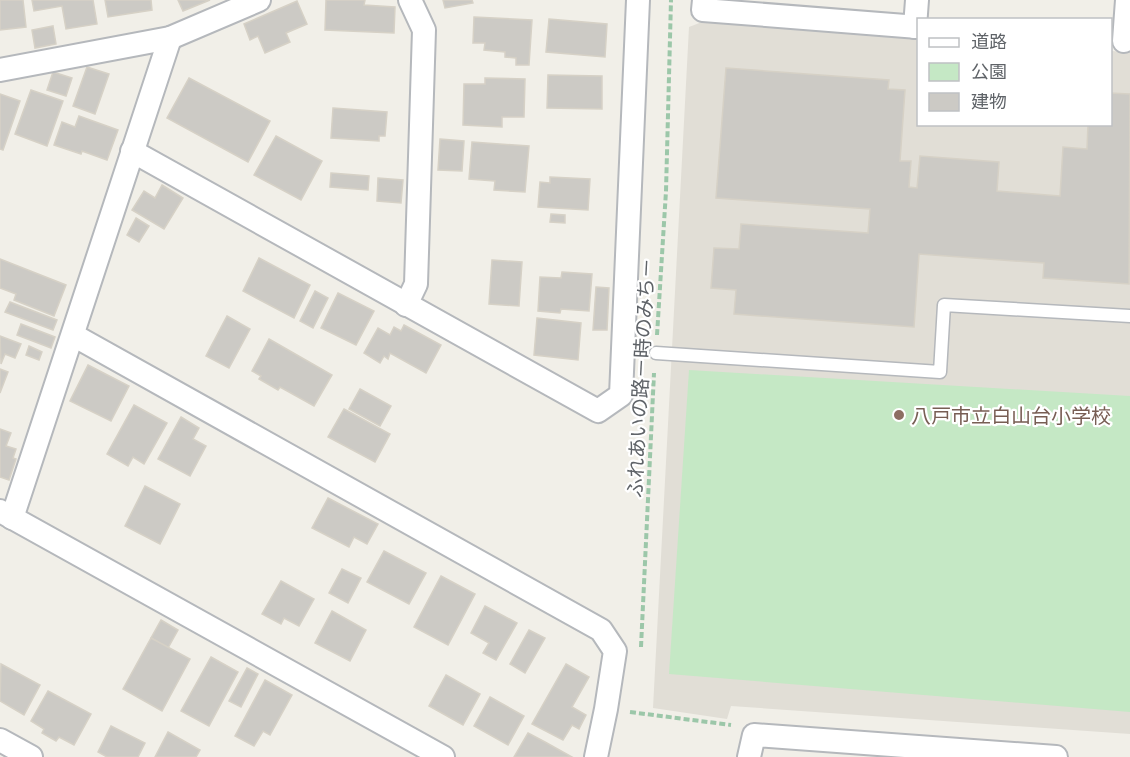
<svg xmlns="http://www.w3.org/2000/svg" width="1130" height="757" font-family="'Golos Text','Noto Sans JP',sans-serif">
<rect width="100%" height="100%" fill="#f1efe8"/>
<polygon fill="#e1ded6" points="702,22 918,37 918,124 1110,124 1111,51 1130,52 1130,734 731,706 727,719 653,708 689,27"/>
<polygon fill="#c5e8c5" points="689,370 1130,396 1130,712 669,674"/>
<g fill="#cccac5" stroke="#d6d1c6" stroke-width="1.5">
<polygon points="0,0 23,0 26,27 0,30"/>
<polygon points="32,0 93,0 97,24 66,29 62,6 34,11"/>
<polygon points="105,0 151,0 152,10 108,17"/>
<polygon points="178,0 210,0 183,11"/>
<polygon points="326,0 365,0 364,5 395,7 394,33 325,30"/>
<polygon points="443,0 472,0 473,3 445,8"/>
<polygon points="297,1 307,24 286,33 290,42 265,53 258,36 250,40 244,24"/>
<polygon points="474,17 532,20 529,65 516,65 516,58 505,57 505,52 484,50 485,43 473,43"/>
<polygon points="549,19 607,24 605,57 546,52"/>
<polygon points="53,26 56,44 35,48 32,30"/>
<polygon points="87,67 109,74 95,114 73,106"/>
<polygon points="726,68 889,80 888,89 905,90 900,161 911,161 909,187 917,188 920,156 999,162 997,191 1060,196 1063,147 1087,149 1088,124 1110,124 1110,93 1130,94 1129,284 1043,278 1044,263 919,254 914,327 734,314 736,290 711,288 714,248 739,249 741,224 868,233 870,209 716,198"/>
<polygon points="53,72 72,78 66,96 47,90"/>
<polygon points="548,75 602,76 602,109 547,108"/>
<polygon points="189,78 270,121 248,162 167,118"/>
<polygon points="485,78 525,79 524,117 502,117 502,127 463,125 464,84 485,84"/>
<polygon points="31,90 63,101 47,146 15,134"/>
<polygon points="0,94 20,101 3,150 0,149"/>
<polygon points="333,108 387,112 385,136 379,136 379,141 331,138"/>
<polygon points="79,116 118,130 107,160 82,151 81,154 54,145 62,122 75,127"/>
<polygon points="276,136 322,161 301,200 254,175"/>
<polygon points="440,139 464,141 462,171 438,170"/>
<polygon points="472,142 529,146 525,192 494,190 495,181 469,179"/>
<polygon points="331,173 369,176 368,190 330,187"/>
<polygon points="550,177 590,179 588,210 538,207 540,182 550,183"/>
<polygon points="378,178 403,180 401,203 377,201"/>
<polygon points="162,185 183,198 164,229 132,210 144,191 155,198"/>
<polygon points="551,214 565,215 565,223 550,222"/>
<polygon points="136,218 149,226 139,242 127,235"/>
<polygon points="259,258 310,285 294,318 243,291"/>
<polygon points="0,259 66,285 54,316 14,300 16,294 0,288"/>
<polygon points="492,260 522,262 519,306 489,304"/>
<polygon points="562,272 592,274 589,311 561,309 560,313 538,311 540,277 561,278"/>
<polygon points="596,287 609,288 607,330 593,330"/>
<polygon points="315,291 328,298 313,328 300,321"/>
<polygon points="338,293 374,311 356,345 321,328"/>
<polygon points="10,302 57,320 53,330 5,312"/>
<polygon points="227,316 250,329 229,368 206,356"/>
<polygon points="537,318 581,323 578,360 534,355"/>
<polygon points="21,324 55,337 51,348 17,335"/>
<polygon points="404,325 441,345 426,373 390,353 388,359 384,356 380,363 364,353 378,328 390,335 394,327 401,331"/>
<polygon points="0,336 21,344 15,358 5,354 1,364"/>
<polygon points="269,339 332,375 314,406 280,387 278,390 259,379 261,376 252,371"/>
<polygon points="29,346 42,352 39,360 26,355"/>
<polygon points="88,365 129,386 111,421 70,401"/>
<polygon points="0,369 8,372 0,393"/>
<polygon points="360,389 391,406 380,426 349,409"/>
<polygon points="134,405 167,423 144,464 133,457 128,466 107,454"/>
<polygon points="344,409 390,434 375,462 328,437"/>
<polygon points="181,417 199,428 193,439 206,446 190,476 158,459"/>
<polygon points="0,429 11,433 6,446 16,449 13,458 16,459 9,480 0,477"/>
<polygon points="145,486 180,504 160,544 125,526"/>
<polygon points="328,498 378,524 367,544 354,537 349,547 312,528"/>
<polygon points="384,551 426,573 409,604 367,582"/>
<polygon points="342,569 361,578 348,603 329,593"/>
<polygon points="441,576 475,594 448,645 414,627"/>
<polygon points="281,581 314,599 299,626 284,618 281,624 262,614"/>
<polygon points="485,606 517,623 496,660 483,653 489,643 471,633"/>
<polygon points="332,611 366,630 350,661 315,643"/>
<polygon points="161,620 178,630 168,648 151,638"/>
<polygon points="529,630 545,638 525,673 510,664"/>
<polygon points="151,638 190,659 162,711 123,689"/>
<polygon points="211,657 238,672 209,726 181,711"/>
<polygon points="1,664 40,685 24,715 0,701"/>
<polygon points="566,664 589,677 572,707 586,715 579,729 572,725 563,740 532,724"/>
<polygon points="247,668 258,674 241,707 229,701"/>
<polygon points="446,675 480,694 463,725 429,706"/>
<polygon points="265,680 292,695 270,735 263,731 254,746 235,736"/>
<polygon points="48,691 91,714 74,745 59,737 56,741 42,733 44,729 31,721"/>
<polygon points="490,697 524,716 508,745 474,726"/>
<polygon points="111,726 145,743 138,757 107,757 98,752"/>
<polygon points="168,732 200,750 196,757 155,757"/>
<polygon points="528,733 545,742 572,757 514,757"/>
</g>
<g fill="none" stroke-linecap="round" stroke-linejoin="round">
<defs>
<polyline id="service" points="656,353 940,372 944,305 1130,316"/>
<g id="minor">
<polyline points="704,0 703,10 918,27"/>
<polyline points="915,27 917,0"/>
<polyline points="1124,41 1127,0"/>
<polyline points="0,70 170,38 259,0"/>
<polyline points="132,151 598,411 621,395 638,0"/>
<polyline points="406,305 416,284 424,30 410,0"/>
<polyline points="73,335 601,630 615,651 606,709 596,757"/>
<polyline points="0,511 443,757"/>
<polyline points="12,518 170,38"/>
<polyline points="0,740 31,757"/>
<polyline points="749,757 754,735 1056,757"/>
</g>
</defs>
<use href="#service" stroke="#b5b8bc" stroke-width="15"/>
<use href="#minor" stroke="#b5b8bc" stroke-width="26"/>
<g stroke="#9cc7a9" stroke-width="4" stroke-dasharray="6 3" stroke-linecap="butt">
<polyline points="657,335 666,191 671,0"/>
<polyline points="641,647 654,373"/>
<polyline points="630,712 731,725"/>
</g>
<use href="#service" stroke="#fff" stroke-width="12"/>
<use href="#minor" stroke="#fff" stroke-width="22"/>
</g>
<circle fill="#8d6e63" stroke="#fff" stroke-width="2" cx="899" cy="415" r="6"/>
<g text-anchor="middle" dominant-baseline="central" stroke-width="4.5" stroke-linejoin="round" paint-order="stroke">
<g font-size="20" fill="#5f6368" stroke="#fff">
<text transform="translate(640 378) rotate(-87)">ふれあいの路－時のみち－</text>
</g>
<g font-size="20" fill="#785e54" stroke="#fff" text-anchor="start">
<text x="911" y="415">八戸市立白山台小学校</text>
</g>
</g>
<rect x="917" y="18" width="195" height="108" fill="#ffffff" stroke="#bfc1c3" stroke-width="1.5"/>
<rect x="929" y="38" width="30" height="9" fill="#ffffff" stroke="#bfc1c3" stroke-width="1.5"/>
<text x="971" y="48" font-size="18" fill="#5f6368">道路</text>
<rect x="929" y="63" width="30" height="18" fill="#c5e8c5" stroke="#bfc1c3" stroke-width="1.5"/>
<text x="971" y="78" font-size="18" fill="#5f6368">公園</text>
<rect x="929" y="93" width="30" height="18" fill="#cccac5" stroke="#bfc1c3" stroke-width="1.5"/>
<text x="971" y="108" font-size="18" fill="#5f6368">建物</text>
</svg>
